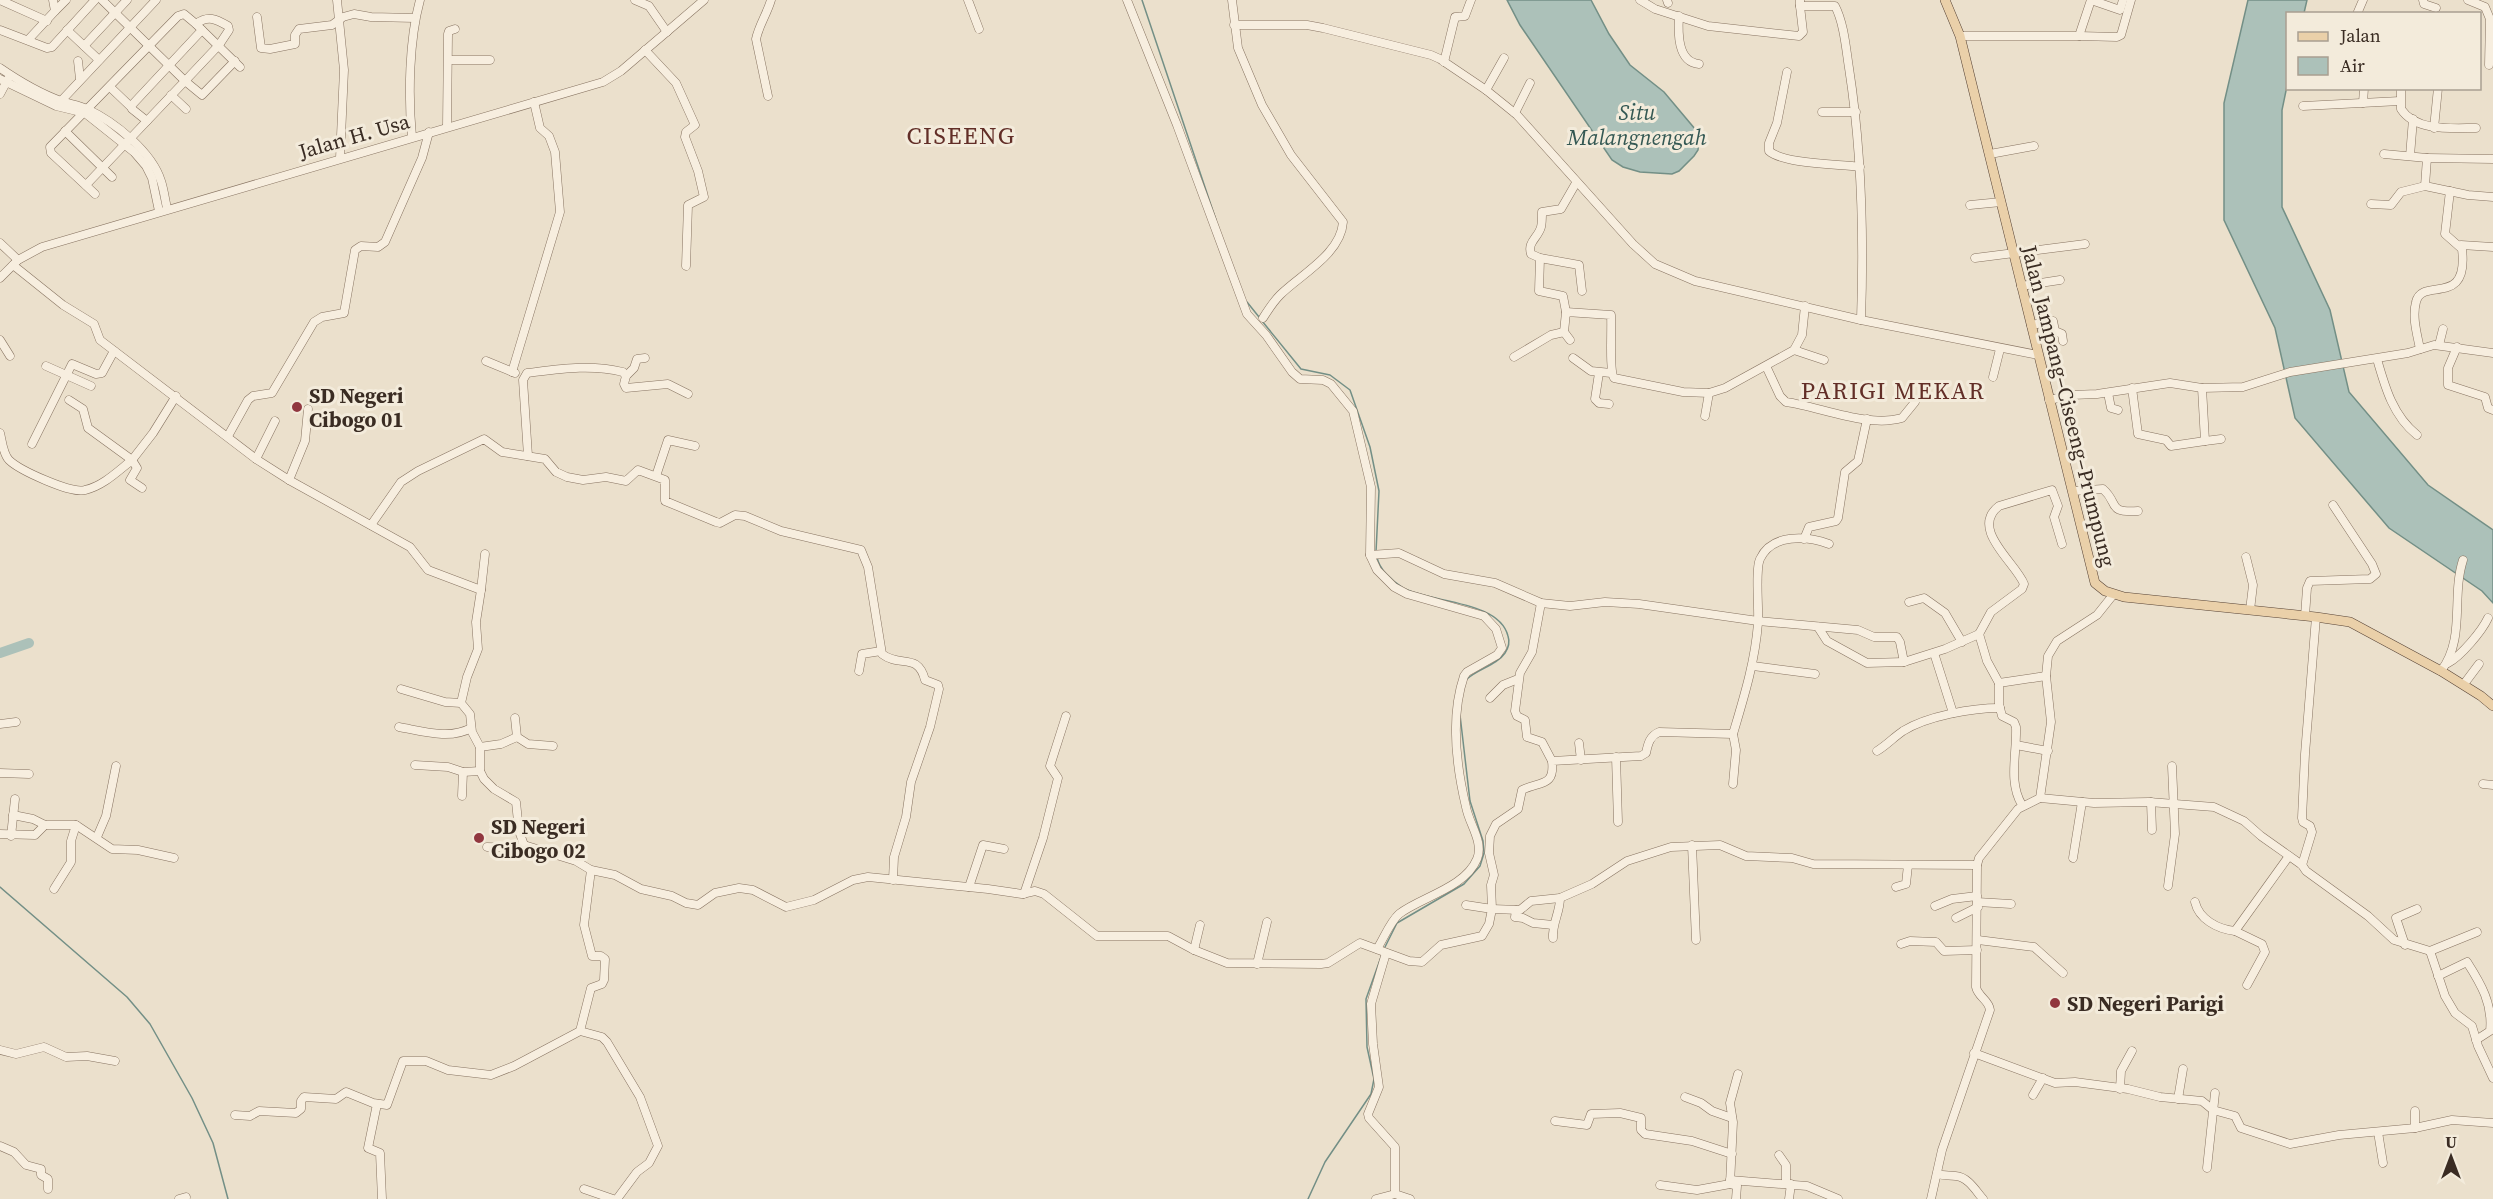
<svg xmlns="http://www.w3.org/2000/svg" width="2493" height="1199" font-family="'Source Serif 4',serif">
<rect width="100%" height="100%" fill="#ebe0cc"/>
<g fill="#acc1b9" stroke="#738f86" stroke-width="1.5">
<polygon points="1507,0 1591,0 1609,34 1630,65 1664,92 1695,129 1699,140 1698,150 1694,156 1679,171 1672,174 1640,172 1623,167 1612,160 1520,25"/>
<polygon points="2248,0 2307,0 2304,13 2288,14 2287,86 2282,110 2282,207 2330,310 2349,392 2428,485 2493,530 2493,603 2482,591 2389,528 2295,418 2275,328 2224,220 2224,103"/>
</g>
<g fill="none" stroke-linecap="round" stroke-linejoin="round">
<g stroke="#738f86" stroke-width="1.5">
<polyline points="1142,0 1216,220"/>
<polyline points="1247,302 1259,317"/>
<polyline points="1262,321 1301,369 1330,375 1350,390 1370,447 1379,491 1376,552"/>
<path d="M1377 557C1379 569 1392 581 1403 588 1430 603 1499 600 1508 636 1510 642 1509 647 1505 653 1497 665 1478 669 1467 679"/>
<polyline points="0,887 127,997 150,1024 192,1098 213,1143 228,1199"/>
<polyline points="1385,947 1397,923 1464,884 1480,866 1484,853 1483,841 1470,801 1460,715"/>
<polyline points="1308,1199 1325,1162 1371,1094 1374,1079 1367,1047 1366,999 1381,957"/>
</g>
<polyline stroke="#acc1b9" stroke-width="10" points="0,653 29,643"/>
<defs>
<g id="minor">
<polyline points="0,0 47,21"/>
<polyline points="337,0 344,70 340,158"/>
<polyline points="635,0 649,6 667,32"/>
<polyline points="968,0 979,29"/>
<path d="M1127 0 1177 125 1247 314 1266 335 1292 372 1300 379 1323 380 1331 384 1353 411 1371 487 1370 555 1377 570 1394 587 1407 594 1484 616 1496 629 1502 648 1497 655 1467 672 1464 676C1450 717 1456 765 1466 807 1469 824 1484 842 1477 859 1465 888 1421 897 1399 914 1390 922 1384 938 1377 949"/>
<path d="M1232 0 1238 48 1262 105 1291 155 1343 222C1341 254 1300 275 1280 295 1273 302 1268 310 1263 318"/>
<polyline points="1640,0 1655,9 1708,26 1799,36 1803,32 1800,6"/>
<polyline points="1667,0 1668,3"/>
<path d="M1800 0V6H1835C1844 23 1846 49 1849 68 1862 152 1864 235 1861 320"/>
<polyline points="2091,0 2120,10 2123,0"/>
<polyline points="2423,0 2424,4 2436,8"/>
<polyline points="2468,0 2485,7 2490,19 2489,65"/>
<polyline points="55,11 66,0"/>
<polyline points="2357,14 2363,0"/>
<path d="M1679 16C1678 32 1677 62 1699 64"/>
<polyline points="257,17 261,48 270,49 295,44 295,35 299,29 332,25 343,17 354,14 371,17 415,18"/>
<polyline points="1234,25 1307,25 1323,28 1431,55 1440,59 1486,90 1517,115 1633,244 1655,264 1695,281 1861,320 2038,355"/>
<polyline points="0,30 47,48 52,47 95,0"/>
<polyline points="67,30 99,60"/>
<polyline points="202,30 240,67"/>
<polyline points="1960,36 2079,36 2091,0"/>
<polyline points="2079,36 2117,37 2121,35 2131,0"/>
<polyline points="28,40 55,11 53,0"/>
<polyline points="84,46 127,0"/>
<polyline points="645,50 676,83 695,125 686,132 685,137 698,171 704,197 688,205 686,266"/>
<polyline points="449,60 490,60"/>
<polyline points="78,61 80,79"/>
<polyline points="1444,62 1455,17 1465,16 1471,0"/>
<path d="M0 68C19 81 39 93 61 101 69 104 79 105 87 109 115 122 152 152 161 181 164 190 165 200 167 208"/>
<path d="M1787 72 1777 123 1769 143V151C1784 164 1838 164 1860 167"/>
<polyline points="0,79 56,106 85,113 134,152 146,166 152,178 159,211"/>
<polyline points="110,87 131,107"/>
<path d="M2401 88V109C2416 132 2453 128 2476 128"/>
<polyline points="1486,90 1504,58"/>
<polyline points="0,94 8,79"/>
<polyline points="171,95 186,109"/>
<path d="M768 96 756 39C759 25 767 14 771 0"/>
<polyline points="61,101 156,0"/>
<polyline points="2363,103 2364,88"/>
<polyline points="2303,106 2400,101"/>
<polyline points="1822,112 1856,112"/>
<polyline points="1515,113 1530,83"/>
<path d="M147 121 132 109 131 106 202 30 196 24C208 15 216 19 228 26L229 30 219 45 185 81 202 95 235 61"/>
<polyline points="447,127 448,34 449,31 455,29"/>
<polyline points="2434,128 2438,88"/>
<polyline points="65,131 112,177"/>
<path d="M412 137C408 96 409 40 420 0"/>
<polyline points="1990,154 2034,146"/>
<polyline points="2384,154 2427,158"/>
<polyline points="2410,156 2413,119"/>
<polyline points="2493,159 2427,158 2425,186 2468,195 2493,197"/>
<path d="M1576 183 1561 209 1542 212C1542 217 1542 223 1541 227 1538 238 1527 242 1531 254L1540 258 1579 265 1582 291"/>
<polyline points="86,185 185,81 102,0"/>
<polyline points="95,194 51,153 50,147 178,16 184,14 196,24"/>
<polyline points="2371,204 2391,205 2401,192 2425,186"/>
<polyline points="1970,205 2001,202"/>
<polyline points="0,243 18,260"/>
<polyline points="2461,245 2493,247"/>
<polyline points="1540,258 1539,291 1563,296 1566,312"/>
<polyline points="1975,258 2085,244"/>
<polyline points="13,265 63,305 94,324 100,340 256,459 289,480 410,547 428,570 481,590 476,622 478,649 467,677 461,703 470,714 472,732 480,747 480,771 484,779 494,789 516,802 519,831 524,845 576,861 591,870 615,875 641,889 672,896 686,903 698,905 715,893 739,888 753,890 786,907 814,900 853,880 868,877 988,889 1022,894 1035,891 1044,894 1097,936 1168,936 1194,950 1227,963 1321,964 1328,963 1360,943 1409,961 1422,962 1441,945 1482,936 1489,924 1492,909 1520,910 1531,901 1560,898 1592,884 1627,861 1671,847 1720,845 1746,856 1792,858 1813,864 1977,865"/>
<polyline points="0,278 18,260 42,247 603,82 621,71 704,0"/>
<polyline points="2021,286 2060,280"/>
<polyline points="2031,325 2053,321 2055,331 2062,334 2063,341"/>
<polyline points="0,340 10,356"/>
<path d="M1570 340 1564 332 1566 312 1611 315C1612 328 1609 371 1614 378L1683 392 1709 393 1725 388 1794 350 1802 335 1805 306"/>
<polyline points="2439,345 2443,329"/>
<polyline points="2457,347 2448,368 2448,385 2485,397 2488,408 2493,410"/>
<path d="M2420 349C2417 334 2412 317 2416 302 2422 276 2469 309 2462 249L2445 234 2450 191"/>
<polyline points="1794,350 1824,360"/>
<polyline points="1514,357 1551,335 1564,332"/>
<polyline points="1573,358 1591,371 1611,373"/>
<path d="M2377 359C2385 387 2393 416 2417 435"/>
<polyline points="486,361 515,373"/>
<polyline points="46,366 91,386"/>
<path d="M1766 366 1780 396 1786 402C1821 407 1868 428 1902 418L1915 402"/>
<polyline points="512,372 560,212 555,152 549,136 540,128 534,102"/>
<polyline points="1599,373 1595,399 1599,403 1609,404"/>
<polyline points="626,376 634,368 637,359 645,358"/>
<polyline points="1993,377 2000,349"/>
<polyline points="2132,388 2138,434 2166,440 2171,446 2205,441"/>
<polyline points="2202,388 2205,441 2221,439"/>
<polyline points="2108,393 2111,408 2118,410"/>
<polyline points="69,400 83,409 88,428 132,460 153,433 176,396"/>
<polyline points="2049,400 2072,395 2097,394 2170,383 2202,388 2243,387 2290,372 2408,353 2434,345 2493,353"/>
<polyline points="1705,416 1709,393"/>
<path d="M0 433C2 441 3 454 9 460 19 470 71 494 85 490 103 486 118 471 132 460L137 468 130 480 142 488"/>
<polyline points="228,436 248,400 253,396 272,393 314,322 322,317 344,313 355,250 361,246 378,247 385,242 422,158 429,132"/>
<polyline points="32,444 72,364 96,374 102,373 114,351"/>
<path d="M528 456 523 380 527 373C560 369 590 364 623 372L626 376 624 384 626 388 668 384 688 394"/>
<polyline points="256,459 275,421"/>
<polyline points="656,476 668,440 695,446"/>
<polyline points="289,480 305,441 308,409"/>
<path d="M2073 491 2103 489C2120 504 2106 513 2138 511"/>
<path d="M371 525 401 482 418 471 484 439 502 452 545 459 556 472 567 477 583 480 606 477 626 481 638 470 665 480V501L716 522 720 523 735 515 745 516 781 531 861 550 868 567 882 654C900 668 918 652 925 680L938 685 939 689 930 727 911 782 906 817 894 857 893 880"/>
<polyline points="1804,539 1809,527 1836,521 1838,518 1845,472 1858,461 1867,419"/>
<polyline points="1370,555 1399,553 1444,574 1495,583 1541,603 1570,606 1605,602 1639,604 1758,621 1858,630 1874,637 1897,637 1900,642 1904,662 1945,649 1979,634 1987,661 1999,683 2046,676"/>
<polyline points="2246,557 2253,585 2250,610"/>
<polyline points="481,590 485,554"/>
<polyline points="1909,602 1924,598 1945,613 1962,642"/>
<polyline points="1541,603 1532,652 1520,673 1515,711 1517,716 1525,720 1527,737 1542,742 1552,761"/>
<polyline points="2305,616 2307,588 2310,581 2370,579 2376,574 2372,564 2333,505"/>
<polyline points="1818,627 1827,641 1867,663 1904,662"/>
<path d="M1979 634 1991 612 2022 589 2024 584C2016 563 1969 529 1999 506L2052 490 2058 506 2054 517 2062 544"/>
<polyline points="1934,653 1953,713"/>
<path d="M2448 663C2461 656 2482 631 2488 618"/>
<polyline points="1753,666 1815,674"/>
<polyline points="859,671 862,654 881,651"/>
<path d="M2441 671C2466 638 2451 597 2463 560"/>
<path d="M1999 683V704L2002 716 2014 722 2016 727C2017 754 2008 782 2022 805"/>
<polyline points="2464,684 2479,664"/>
<polyline points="401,689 445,702 461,703"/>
<polyline points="1490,698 1503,685 1518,679"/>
<polyline points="515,718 517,737 528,744 553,746"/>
<polyline points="0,724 16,722"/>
<path d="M399 727C422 731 450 740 471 728"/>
<polyline points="1579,743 1581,760"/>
<polyline points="2016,745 2048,751"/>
<polyline points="480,747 501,744 517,737"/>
<path d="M1877 751C1887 745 1894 737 1903 731 1927 716 1972 708 2000 708"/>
<polyline points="1616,757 1618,822"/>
<polyline points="415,765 448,767 463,772 480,771"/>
<polyline points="0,773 29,774"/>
<polyline points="1733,784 1736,750 1733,734"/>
<polyline points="2483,784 2493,785"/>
<polyline points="462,796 463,772"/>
<polyline points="2040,798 2094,803 2149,802 2214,807 2244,821 2261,836 2302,865 2306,871 2368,916 2394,940 2430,951 2445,996 2455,1013 2472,1026 2478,1046 2493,1078"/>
<polyline points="2151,802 2152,830"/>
<polyline points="13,815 33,819 45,825 76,825 112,849 138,850 174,858"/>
<polyline points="0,834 35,835 45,825"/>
<polyline points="11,836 15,799"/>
<polyline points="97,837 106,816 116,766"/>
<polyline points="1692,845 1696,940"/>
<polyline points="487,847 519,848 524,845"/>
<polyline points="2073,858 2082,802"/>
<polyline points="2302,865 2312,832 2310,826 2303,822 2302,818 2305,754 2316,617"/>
<polyline points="2168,886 2175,834 2172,766"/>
<polyline points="969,887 983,845 1004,849"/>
<polyline points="1896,887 1906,884 1908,865"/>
<polyline points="54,889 71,862 71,841 76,825"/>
<polyline points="1024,894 1043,838 1058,778 1050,766 1066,716"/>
<polyline points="1977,902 2011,904"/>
<path d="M2195 902C2199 919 2217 929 2235 931"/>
<path d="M1466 905 1492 909 1491 885 1494 875 1489 853 1490 836 1496 824 1518 809 1522 790C1540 781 1555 787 1552 761L1641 756 1646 753C1648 743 1650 736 1659 732L1733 734C1744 697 1755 662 1758 623 1759 608 1755 570 1760 559 1772 533 1807 536 1829 544"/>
<polyline points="1935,906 1952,899 1977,896"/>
<polyline points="1516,910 1515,917 1523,918 1533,923 1553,925"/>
<polyline points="1956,918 1978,907"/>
<path d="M1553 938C1552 923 1560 913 1560 898"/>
<polyline points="1978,940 2034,947 2063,973"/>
<polyline points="1901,944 1910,941 1936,942 1944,951 1977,950"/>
<polyline points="2405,945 2396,918 2417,909"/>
<polyline points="1194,950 1200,925"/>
<polyline points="2430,951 2477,932"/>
<polyline points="1386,953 1371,1004 1373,1044 1379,1087 1368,1114 1369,1118 1395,1147 1395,1194 1410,1199"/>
<polyline points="1257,964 1267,922"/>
<path d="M2438 976 2467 962C2481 984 2493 1004 2490 1031L2476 1040"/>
<polyline points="2247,985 2265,952 2262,944 2235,931 2289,856"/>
<polyline points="580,1031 602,1037 607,1042 640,1097 658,1146 649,1163 637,1172 617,1199"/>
<polyline points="0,1050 16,1054 44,1047 66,1057 87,1056 115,1061"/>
<polyline points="1974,1053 2055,1083 2075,1082 2128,1089 2160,1097 2202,1101 2213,1110 2235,1116 2241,1128 2290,1144 2339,1135 2415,1128 2452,1120 2493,1123"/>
<polyline points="2120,1089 2121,1071 2132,1051"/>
<polyline points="2033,1095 2043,1078"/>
<polyline points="1685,1097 1701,1103 1712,1111 1732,1118"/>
<polyline points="2178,1099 2183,1069"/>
<polyline points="377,1104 368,1148 380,1153 382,1199"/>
<polyline points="2415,1111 2415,1128"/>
<polyline points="235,1115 250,1116 259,1111 296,1113 301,1109 301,1101 304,1097 336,1099 346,1092 373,1103 387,1105 403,1061 426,1061 448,1070 491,1075 514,1066 580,1031 591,988 602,984 604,980 605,959 601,956 592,956 584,925 591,870"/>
<polyline points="1555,1121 1587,1125 1591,1114 1620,1113 1641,1118 1641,1130 1645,1134 1692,1141 1732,1154"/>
<polyline points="2378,1132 2383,1163"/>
<polyline points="0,1146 14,1152 26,1165 41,1169 41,1175 48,1179 48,1189"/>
<polyline points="1779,1155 1786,1165 1786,1184"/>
<polyline points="2207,1168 2215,1093"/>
<path d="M1937 1174C1945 1176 1949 1175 1956 1176 1968 1177 1976 1191 1983 1199"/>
<polyline points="1730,1180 1807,1186 1838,1199"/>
<polyline points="1660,1185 1697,1190 1730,1184"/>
<polyline points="584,1189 613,1199"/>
<polyline points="179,1199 186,1197"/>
<polyline points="1376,1199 1395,1194"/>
<polyline points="1736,1199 1737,1186 1730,1184 1733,1122 1730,1103 1738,1074"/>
<polyline points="1789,1199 1791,1184"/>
<path d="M1931 1199 1942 1150 1990 1010C1989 1000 1978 997 1976 987L1977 865 1979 858 2018 809 2040 798 2051 722 2046 676 2048 656 2057 641 2097 615 2113 595"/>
</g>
<polyline id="major" points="1945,0 1960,36 2095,583 2105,591 2124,597 2316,617 2350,622 2441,671 2481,696 2493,706"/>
</defs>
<use href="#minor" stroke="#877361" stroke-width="9"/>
<use href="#major" stroke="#564235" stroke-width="10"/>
<use href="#minor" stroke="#f7eedf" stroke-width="8"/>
<use href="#major" stroke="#ead0a9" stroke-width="9"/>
</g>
<g fill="#91373f" stroke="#f3ebdb" stroke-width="2">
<circle cx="297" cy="407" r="6"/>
<circle cx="479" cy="838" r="6"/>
<circle cx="2055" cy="1003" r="6"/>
</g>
<g text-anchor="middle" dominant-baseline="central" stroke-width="6" stroke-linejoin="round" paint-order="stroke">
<g font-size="21" fill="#3a2c23" stroke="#f3ebdb">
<text transform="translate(354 136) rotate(-16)">Jalan H. Usa</text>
<text transform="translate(2069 406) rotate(76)">Jalan Jampang–Ciseeng–Prumpung</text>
</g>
<g font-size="21" font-weight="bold" fill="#3a2c23" stroke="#f3ebdb" text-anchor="start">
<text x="309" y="395">SD Negeri<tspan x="309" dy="24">Cibogo 01</tspan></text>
<text x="491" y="826">SD Negeri<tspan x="491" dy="24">Cibogo 02</tspan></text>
<text x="2067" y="1003">SD Negeri Parigi</text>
</g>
<g font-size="22" font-style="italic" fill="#345853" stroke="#f3ebdb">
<text x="1637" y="112">Situ<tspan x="1637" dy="25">Malangnengah</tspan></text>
</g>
<g font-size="24" letter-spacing="1.5" fill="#622e27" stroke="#f3ebdb">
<text x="961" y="135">CISEENG</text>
<text x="1893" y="390">PARIGI MEKAR</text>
</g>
</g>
<rect x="2286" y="12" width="195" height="78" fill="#f3ebdb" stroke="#a99f91" stroke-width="1.5"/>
<rect x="2298" y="32" width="30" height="9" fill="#ead0a9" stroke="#a99f91" stroke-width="1.5"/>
<text x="2340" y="42" font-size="18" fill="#3a2c23">Jalan</text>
<rect x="2298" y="57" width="30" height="18" fill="#acc1b9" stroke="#a99f91" stroke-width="1.5"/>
<text x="2340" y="72" font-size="18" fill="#3a2c23">Air</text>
<g transform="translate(2451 1157)" stroke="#f3ebdb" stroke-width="4.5" paint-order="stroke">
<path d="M0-4.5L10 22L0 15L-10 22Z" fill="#3a2c23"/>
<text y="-9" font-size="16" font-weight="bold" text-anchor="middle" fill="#3a2c23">U</text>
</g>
</svg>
